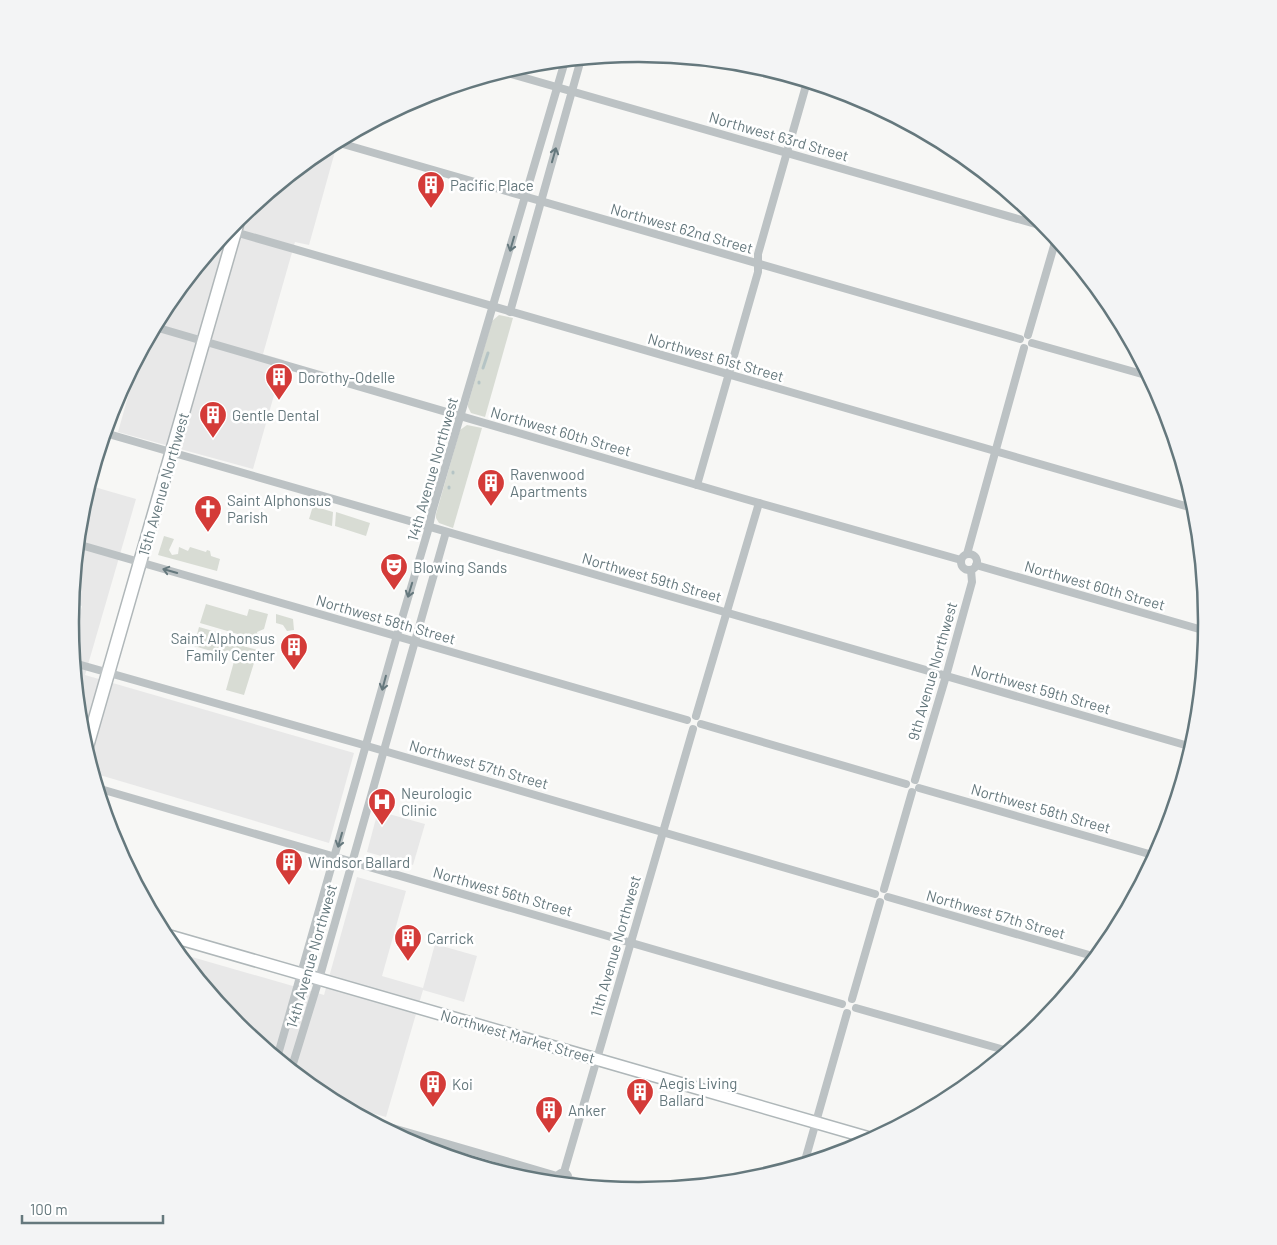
<svg xmlns="http://www.w3.org/2000/svg" width="1277" height="1245" font-family="Barlow,sans-serif">
<rect width="100%" height="100%" fill="#f7f7f5"/>
<g fill="#e8e8e8">
<polygon points="330,146 336,148 309,245 295,242 263,354 284,360 253,469 118,432 133,379 128,377 156,324 164,326 171,300 237,220 323,149"/>
<polygon points="91,486 136,499 85,675 354,753 329,843 93,773 81,733 72,643 82,606 72,603 79,532"/>
<polygon points="378,811 425,824 413,865 367,852"/>
<polygon points="357,877 406,891 382,976 423,988 435,944 477,956 464,1002 423,990 386,1117 336,1103 322,1095 236,1024 178,953 324,995"/>
<polygon points="420,1147 535,1181 527,1180"/>
</g>
<g fill="#d8dcd4">
<polygon points="499,315 513,318 485,417 471,413 468,407 468,404 492,321"/>
<polygon points="467,425 482,428 453,528 439,523 436,518 436,514 460,430"/>
<polygon points="313,506 333,512 332,526 309,519"/>
<polygon points="336,512 370,523 366,536 335,526"/>
<polygon points="164,536 174,539 169,550 172,555 178,554 179,547 188,551 190,547 206,552 207,550 210,551 211,556 220,559 217,571 158,555"/>
<polygon points="206,604 247,616 249,609 268,614 264,629 257,632 258,637 254,638 252,642 240,639 239,645 258,650 244,695 226,690 235,658 194,646 199,627 241,639 241,635 200,623"/>
<polygon points="276,614 293,619 294,630 287,631 283,625 276,623"/>
</g>
<g fill="none" stroke-linecap="round" stroke-linejoin="round">
<g stroke="#b5c4c5" stroke-width="3">
<polyline points="483,368 488,353"/>
<polyline points="479,383 479,382"/>
<polyline points="453,473 453,472"/>
<polyline points="449,488 449,487"/>
</g>
<defs>
<polyline id="secondary" points="163,934 873,1139"/>
<polyline id="primary" points="86,750 239,218"/>
</defs>
<use href="#secondary" stroke="#afb7b9" stroke-width="14"/>
<use href="#primary" stroke="#b0b7b9" stroke-width="15"/>
<g stroke="#bcc2c4" stroke-width="8">
<polyline points="504,72 1046,227"/>
<polyline points="336,142 1020,339"/>
<polyline points="228,230 1196,509"/>
<polyline points="510,312 581,59"/>
<polyline points="155,327 745,499 961,560"/>
<polyline points="1028,335 1056,239"/>
<polyline points="1032,343 1149,376"/>
<polyline points="105,433 1192,747"/>
<polyline points="697,485 758,272 758,254 807,82"/>
<polyline points="77,544 687,720"/>
<polyline points="967,554 1024,348"/>
<circle cx="969" cy="562" r="8"/>
<polyline points="976,565 1206,631"/>
<polyline points="74,663 367,746 875,894"/>
<polyline points="696,716 759,503"/>
<polyline points="701,724 906,784"/>
<polyline points="915,780 946,676 972,582 971,570"/>
<polyline points="97,788 842,1004"/>
<polyline points="919,788 1156,856"/>
<polyline points="884,889 912,792"/>
<polyline points="888,897 1096,957"/>
<polyline points="852,999 880,902"/>
<polyline points="856,1008 1008,1051"/>
<polyline points="277,1058 400,625 429,527 432,512 565,61"/>
<polyline points="291,1070 319,979 446,532"/>
<polyline points="372,1122 557,1176"/>
<polyline points="804,1164 847,1013"/>
<polyline points="564,1172 693,729"/>
<circle cx="563" cy="1178" r="5.5"/>
<polyline points="568,1179 596,1187"/>
</g>
<use href="#secondary" stroke="#fff" stroke-width="11"/>
<use href="#primary" stroke="#fff" stroke-width="12"/>
</g>
<defs><path id="oneway-shaft" d="M-6 0H5M1.5-3L5.5 0L1.5 3" fill="none" stroke-width="1.6" stroke-linecap="round" stroke-linejoin="round" transform="scale(1.25)"/></defs>
<g stroke="#65787d">
<use href="#oneway-shaft" transform="translate(554 155) rotate(-74)"/>
<use href="#oneway-shaft" transform="translate(512 244) rotate(106)"/>
<use href="#oneway-shaft" transform="translate(170 571) rotate(-164)"/>
<use href="#oneway-shaft" transform="translate(410 590) rotate(107)"/>
<use href="#oneway-shaft" transform="translate(384 683) rotate(105)"/>
<use href="#oneway-shaft" transform="translate(340 840) rotate(106)"/>
</g>
<defs>
<symbol id="building-pin" viewBox="-11 -11 22 30"><path d="M0 17L-7.5 6A9.5 9.5 0 1 1 7.5 6Z" fill="#d43b38" stroke="#fff"/><path d="M-4-6H4V6H1V3H-1V6H-4ZM-2.5-4.3h1.7v1.8h-1.7ZM.8-4.3h1.7v1.8H.8ZM-2.5-1h1.7V.8h-1.7ZM.8-1h1.7V.8H.8Z" fill="#fff"/></symbol>
<symbol id="church-pin" viewBox="-11 -11 22 30"><path d="M0 17L-7.5 6A9.5 9.5 0 1 1 7.5 6Z" fill="#d43b38" stroke="#fff"/><path d="M-1.2-6h2.4v3.5h3.3v2.4h-3.3V6h-2.4V-.1h-3.3v-2.4h3.3Z" fill="#fff"/></symbol>
<symbol id="theatre-pin" viewBox="-11 -11 22 30"><path d="M0 17L-7.5 6A9.5 9.5 0 1 1 7.5 6Z" fill="#d43b38" stroke="#fff"/><path d="M-5-5.5Q0-4 5-5.5V0Q5 5 0 6Q-5 5-5 0ZM-3.3-2.5H-1v1.5H-3.3ZM1-2.5H3.3v1.5H1ZM-2.8 1Q0 5.5 2.8 1Z" fill="#fff"/></symbol>
<symbol id="hospital-pin" viewBox="-11 -11 22 30"><path d="M0 17L-7.5 6A9.5 9.5 0 1 1 7.5 6Z" fill="#d43b38" stroke="#fff"/><path d="M-5-5h3v3.5h4V-5h3V5h-3V1.5h-4V5h-3Z" fill="#fff"/></symbol>
</defs>
<g fill-rule="evenodd">
<use href="#building-pin" x="415" y="169" width="32" height="43"/>
<use href="#building-pin" x="263" y="361" width="32" height="43"/>
<use href="#building-pin" x="197" y="399" width="32" height="43"/>
<use href="#building-pin" x="475" y="467" width="32" height="43"/>
<use href="#church-pin" x="192" y="493" width="32" height="43"/>
<use href="#theatre-pin" x="378" y="551" width="32" height="43"/>
<use href="#building-pin" x="278" y="631" width="32" height="43"/>
<use href="#hospital-pin" x="366" y="786" width="32" height="43"/>
<use href="#building-pin" x="273" y="846" width="32" height="43"/>
<use href="#building-pin" x="392" y="922" width="32" height="43"/>
<use href="#building-pin" x="417" y="1068" width="32" height="43"/>
<use href="#building-pin" x="624" y="1076" width="32" height="43"/>
<use href="#building-pin" x="533" y="1094" width="32" height="43"/>
</g>
<g text-anchor="middle" dominant-baseline="central" stroke-width="5" stroke-linejoin="round" paint-order="stroke">
<g font-size="15" fill="#65787d" stroke="#fff">
<text transform="translate(779 136) rotate(16)">Northwest 63rd Street</text>
<text transform="translate(682 228) rotate(16)">Northwest 62nd Street</text>
<text transform="translate(716 357) rotate(16)">Northwest 61st Street</text>
<text transform="translate(561 431) rotate(16)">Northwest 60th Street</text>
<text transform="translate(432 469) rotate(-74)">14th Avenue Northwest</text>
<text transform="translate(163 484) rotate(-74)">15th Avenue Northwest</text>
<text transform="translate(652 577) rotate(16)">Northwest 59th Street</text>
<text transform="translate(1095 585) rotate(16)">Northwest 60th Street</text>
<text transform="translate(386 619) rotate(16)">Northwest 58th Street</text>
<text transform="translate(932 671) rotate(-74)">9th Avenue Northwest</text>
<text transform="translate(1041 689) rotate(16)">Northwest 59th Street</text>
<text transform="translate(479 764) rotate(16)">Northwest 57th Street</text>
<text transform="translate(1041 808) rotate(16)">Northwest 58th Street</text>
<text transform="translate(503 891) rotate(16)">Northwest 56th Street</text>
<text transform="translate(996 914) rotate(16)">Northwest 57th Street</text>
<text transform="translate(615 946) rotate(-74)">11th Avenue Northwest</text>
<text transform="translate(311 956) rotate(-74)">14th Avenue Northwest</text>
<text transform="translate(518 1036) rotate(16)">Northwest Market Street</text>
</g>
<g font-size="15" fill="#65787d" stroke="#fff" text-anchor="start">
<text x="450" y="185">Pacific Place</text>
<text x="298" y="377">Dorothy-Odelle</text>
<text x="232" y="415">Gentle Dental</text>
<text x="510" y="474">Ravenwood<tspan x="510" dy="17">Apartments</tspan></text>
<text x="227" y="500">Saint Alphonsus<tspan x="227" dy="17">Parish</tspan></text>
<text x="413" y="567">Blowing Sands</text>
<text x="275" y="638" text-anchor="end">Saint Alphonsus<tspan x="275" dy="17">Family Center</tspan></text>
<text x="401" y="793">Neurologic<tspan x="401" dy="17">Clinic</tspan></text>
<text x="308" y="862">Windsor Ballard</text>
<text x="427" y="938">Carrick</text>
<text x="659" y="1083">Aegis Living<tspan x="659" dy="17">Ballard</tspan></text>
<text x="452" y="1084">Koi</text>
<text x="568" y="1110">Anker</text>
</g>
</g>
<path d="M0 0H1277V1245H0ZM638 62H639A559 559 0 0 1 1198 621V623A559 559 0 0 1 639 1182H638A559 559 0 0 1 79 623V621A559 559 0 0 1 638 62Z" fill="#f3f4f5" fill-rule="evenodd"/>
<path fill="none" stroke="#65787d" stroke-width="2.5" d="M638 62H639A559 559 0 0 1 1198 621V623A559 559 0 0 1 639 1182H638A559 559 0 0 1 79 623V621A559 559 0 0 1 638 62Z"/>
<path d="M22 1215v8h141v-8" fill="none" stroke="#65787d" stroke-width="2.5"/>
<text x="30" y="1215" font-size="15" fill="#65787d" stroke="#ffffff" stroke-width="4" paint-order="stroke">100 m</text>
</svg>
